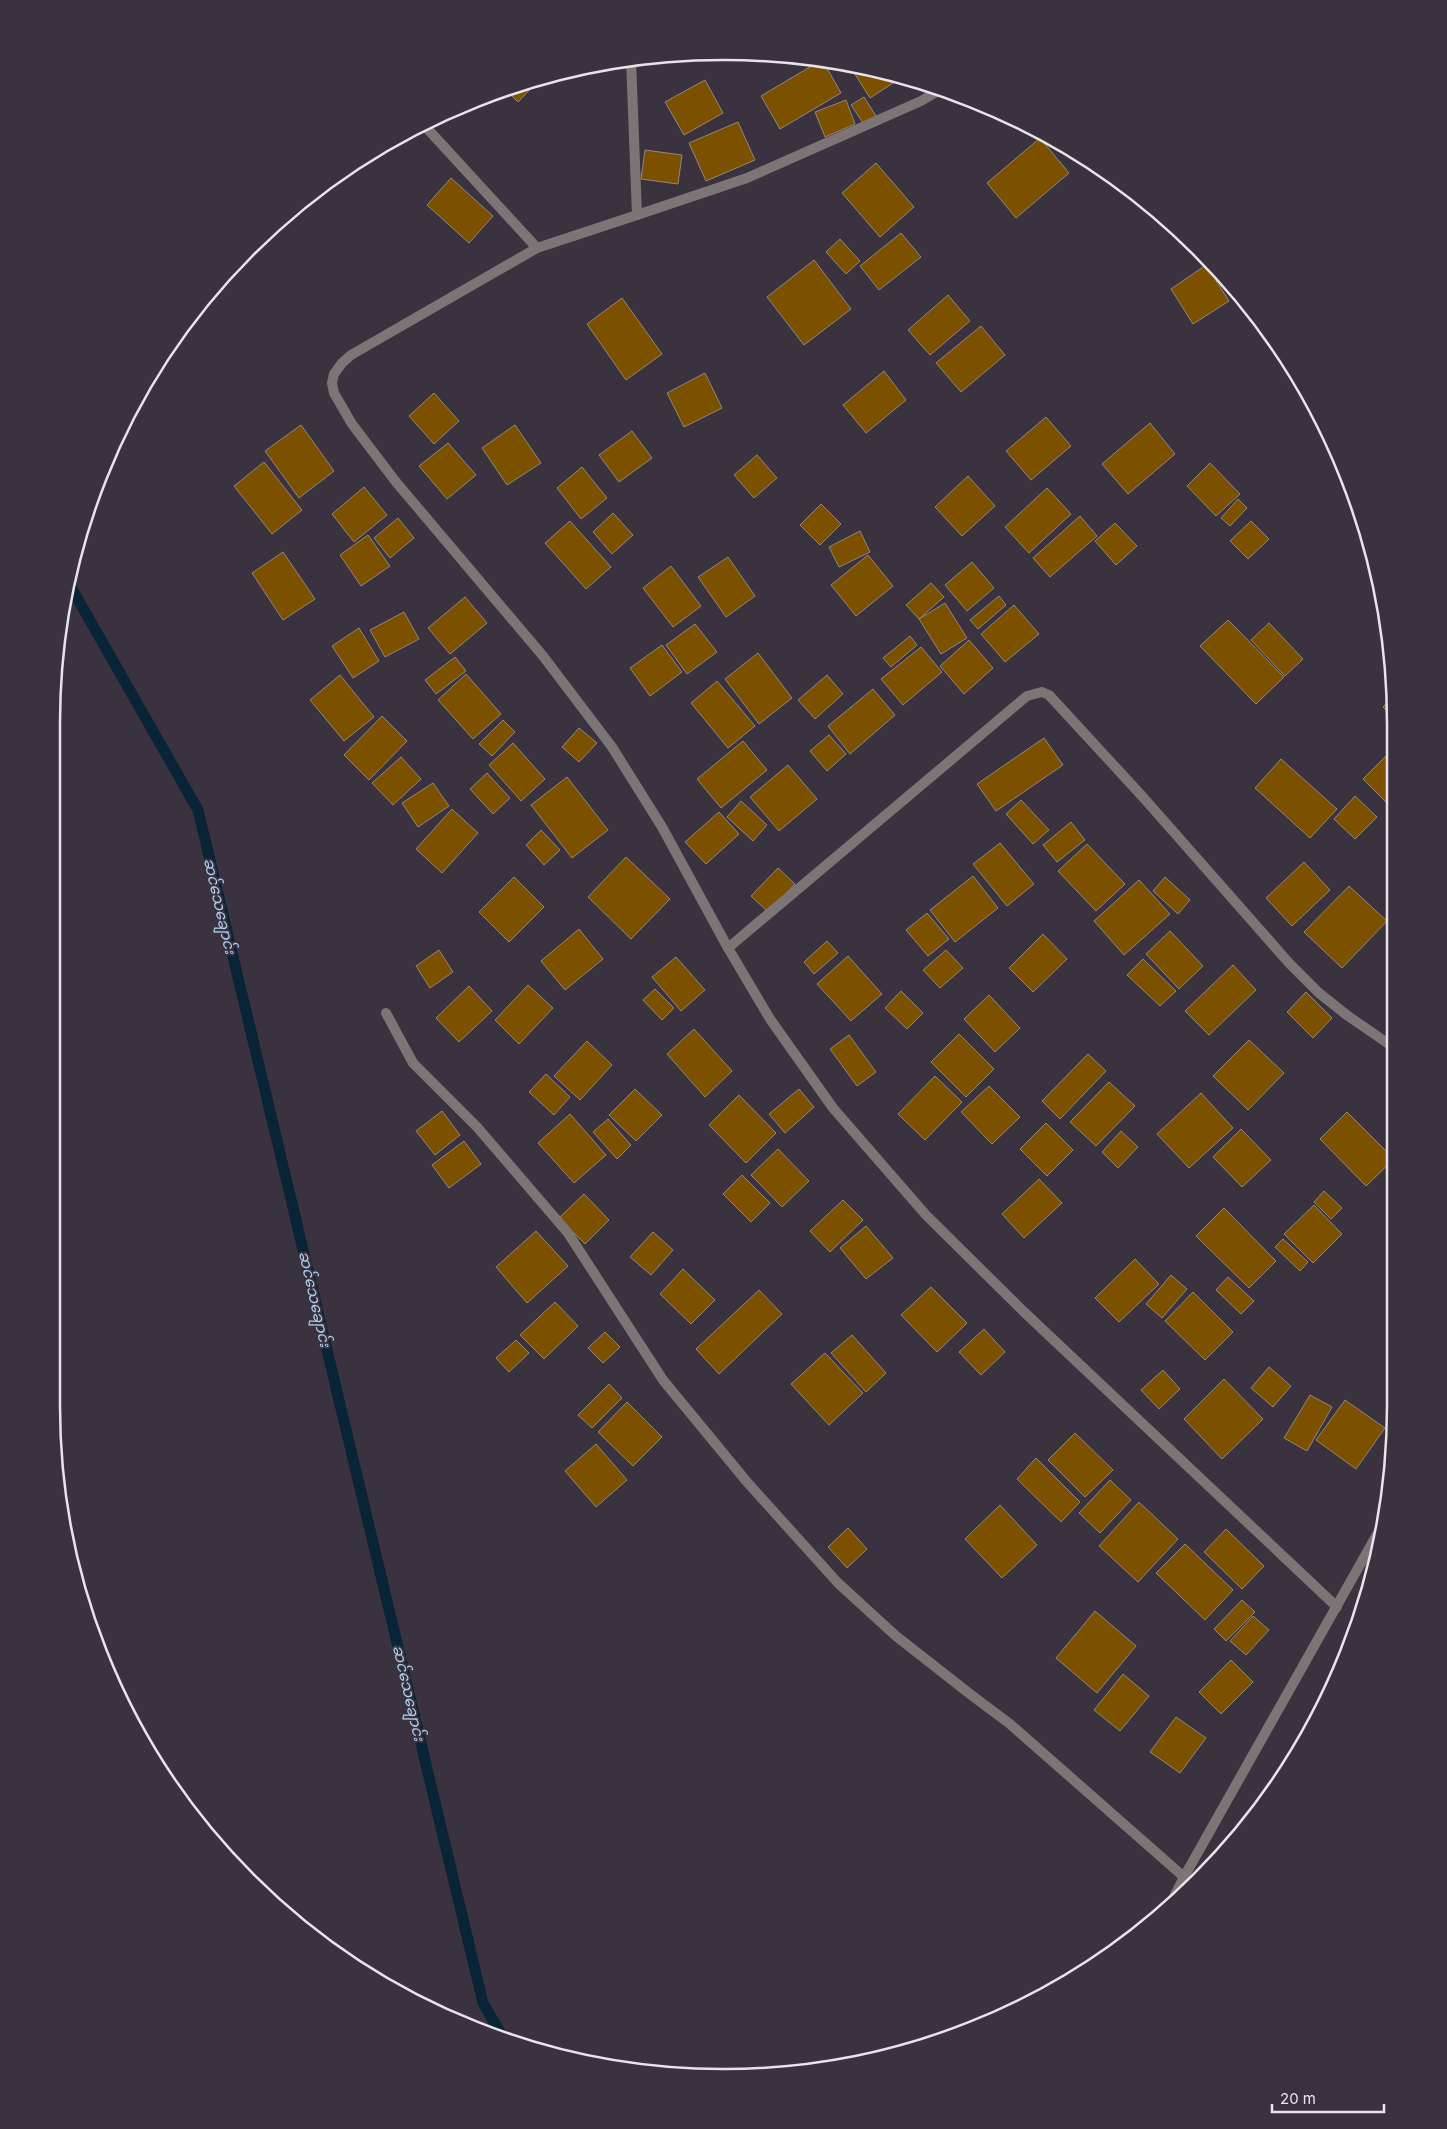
<svg xmlns="http://www.w3.org/2000/svg" width="1447" height="2129" font-family="Inter,'Noto Sans Myanmar',sans-serif">
<rect width="100%" height="100%" fill="#3b323f"/>
<g fill="none" stroke-linecap="round" stroke-linejoin="round">
<polyline stroke="#092337" stroke-width="11" points="68,582 198,810 483,2003 504,2039"/>
</g>
<g fill="#7b5100" stroke="#938779">
<polygon points="820,61 823,61 841,93 780,129 761,96"/>
<polygon points="860,66 901,78 870,98 853,71"/>
<polygon points="705,80 723,113 684,135 665,102"/>
<polygon points="538,81 518,102 506,90"/>
<polygon points="864,97 876,116 863,123 851,105"/>
<polygon points="846,100 855,124 825,137 815,112"/>
<polygon points="738,122 755,160 706,181 689,143"/>
<polygon points="1040,138 1069,173 1016,218 987,183"/>
<polygon points="645,150 682,155 678,184 641,179"/>
<polygon points="876,163 914,207 880,237 842,193"/>
<polygon points="451,178 493,216 469,243 427,205"/>
<polygon points="901,233 921,257 879,290 860,266"/>
<polygon points="840,239 860,261 846,274 826,252"/>
<polygon points="814,260 851,309 804,345 767,297"/>
<polygon points="1206,265 1229,301 1193,324 1171,289"/>
<polygon points="948,295 970,321 930,355 908,330"/>
<polygon points="622,298 662,354 626,380 587,324"/>
<polygon points="981,326 1005,355 961,392 936,363"/>
<polygon points="884,371 906,400 866,433 843,405"/>
<polygon points="705,373 722,408 684,427 667,393"/>
<polygon points="434,393 459,421 434,444 409,416"/>
<polygon points="1046,417 1071,446 1031,480 1006,451"/>
<polygon points="1150,423 1175,454 1128,494 1102,464"/>
<polygon points="301,425 334,471 299,498 265,451"/>
<polygon points="515,425 541,463 507,485 482,448"/>
<polygon points="632,431 652,458 619,482 599,455"/>
<polygon points="448,443 476,475 447,499 419,466"/>
<polygon points="757,455 777,478 754,498 734,475"/>
<polygon points="264,462 302,510 272,534 234,486"/>
<polygon points="1210,463 1240,494 1216,516 1187,486"/>
<polygon points="582,467 607,498 581,519 557,488"/>
<polygon points="968,476 995,506 962,536 935,507"/>
<polygon points="364,487 387,515 354,542 332,514"/>
<polygon points="1047,488 1071,514 1029,553 1005,527"/>
<polygon points="1238,499 1247,508 1230,526 1221,518"/>
<polygon points="821,504 841,524 820,545 800,525"/>
<polygon points="613,513 633,535 612,554 593,532"/>
<polygon points="1080,516 1097,536 1050,577 1033,558"/>
<polygon points="398,518 414,538 390,558 374,538"/>
<polygon points="570,521 611,567 586,589 545,543"/>
<polygon points="1251,521 1269,539 1248,559 1230,541"/>
<polygon points="1115,523 1137,546 1116,565 1095,541"/>
<polygon points="860,531 870,552 839,567 829,547"/>
<polygon points="368,535 390,566 361,586 340,555"/>
<polygon points="283,552 315,599 283,620 252,573"/>
<polygon points="868,555 893,586 856,616 831,585"/>
<polygon points="728,557 755,596 726,617 698,577"/>
<polygon points="972,562 994,588 967,611 945,585"/>
<polygon points="671,566 701,606 673,627 643,588"/>
<polygon points="931,583 944,597 919,619 906,605"/>
<polygon points="999,596 1006,605 978,629 970,620"/>
<polygon points="465,597 487,623 450,654 428,628"/>
<polygon points="945,603 967,638 941,654 919,619"/>
<polygon points="1014,605 1039,634 1005,662 981,634"/>
<polygon points="404,612 419,639 385,657 370,630"/>
<polygon points="1228,620 1284,677 1256,704 1200,646"/>
<polygon points="1269,623 1303,659 1285,676 1251,640"/>
<polygon points="695,624 717,652 687,674 666,645"/>
<polygon points="359,628 379,661 353,678 332,646"/>
<polygon points="910,636 917,645 891,667 883,658"/>
<polygon points="969,640 993,668 964,694 940,666"/>
<polygon points="662,645 682,672 650,696 630,668"/>
<polygon points="921,647 942,672 903,705 881,679"/>
<polygon points="758,653 792,698 759,724 725,679"/>
<polygon points="455,657 466,671 436,694 425,680"/>
<polygon points="466,674 501,714 473,739 438,700"/>
<polygon points="340,675 374,717 344,741 310,700"/>
<polygon points="827,675 843,694 815,719 798,700"/>
<polygon points="717,681 755,726 728,748 691,703"/>
<polygon points="873,689 895,715 850,754 828,726"/>
<polygon points="1393,696 1395,719 1383,707"/>
<polygon points="382,716 407,741 369,780 344,755"/>
<polygon points="503,720 515,732 492,756 479,744"/>
<polygon points="579,728 597,743 579,762 562,747"/>
<polygon points="829,735 846,754 827,771 810,751"/>
<polygon points="1044,738 1063,765 996,811 977,784"/>
<polygon points="743,741 767,770 721,808 697,779"/>
<polygon points="513,743 545,779 521,801 489,765"/>
<polygon points="1396,746 1396,801 1390,806 1363,779"/>
<polygon points="401,757 421,779 393,805 372,783"/>
<polygon points="1281,759 1337,809 1310,838 1255,788"/>
<polygon points="788,765 817,799 779,831 750,797"/>
<polygon points="487,773 510,798 493,814 470,789"/>
<polygon points="567,777 608,830 572,858 531,805"/>
<polygon points="433,783 449,806 418,827 402,803"/>
<polygon points="1355,796 1377,817 1355,839 1334,819"/>
<polygon points="1021,800 1049,830 1033,844 1006,814"/>
<polygon points="741,801 767,825 753,841 727,817"/>
<polygon points="452,809 478,833 442,873 416,849"/>
<polygon points="719,812 739,834 706,864 685,842"/>
<polygon points="1071,822 1085,840 1057,862 1043,845"/>
<polygon points="541,830 560,850 544,865 526,845"/>
<polygon points="1000,843 1034,884 1007,906 973,864"/>
<polygon points="1087,844 1125,884 1096,911 1058,871"/>
<polygon points="626,857 670,899 631,939 588,897"/>
<polygon points="1304,862 1330,890 1292,926 1266,898"/>
<polygon points="778,868 795,884 768,912 751,896"/>
<polygon points="973,876 998,908 955,942 930,910"/>
<polygon points="514,877 544,907 509,942 479,912"/>
<polygon points="1165,877 1190,900 1178,914 1153,891"/>
<polygon points="1139,880 1170,914 1124,955 1094,921"/>
<polygon points="1349,886 1387,921 1342,968 1304,932"/>
<polygon points="927,913 949,939 928,956 906,930"/>
<polygon points="579,929 603,959 565,990 541,961"/>
<polygon points="1170,931 1203,966 1179,989 1146,954"/>
<polygon points="1043,934 1067,959 1033,992 1009,968"/>
<polygon points="827,941 838,953 814,974 804,962"/>
<polygon points="439,950 453,972 430,988 416,966"/>
<polygon points="946,950 963,968 940,988 923,970"/>
<polygon points="848,956 882,994 851,1021 817,984"/>
<polygon points="676,957 705,990 681,1011 652,977"/>
<polygon points="1143,959 1176,991 1160,1006 1127,975"/>
<polygon points="1233,965 1256,990 1209,1035 1185,1011"/>
<polygon points="528,985 553,1008 519,1044 495,1020"/>
<polygon points="469,986 492,1011 459,1042 436,1018"/>
<polygon points="655,989 674,1008 662,1020 643,1000"/>
<polygon points="901,991 923,1013 907,1029 885,1008"/>
<polygon points="1306,992 1332,1018 1313,1038 1287,1012"/>
<polygon points="989,995 1020,1028 995,1052 964,1019"/>
<polygon points="694,1029 732,1071 705,1097 667,1054"/>
<polygon points="959,1034 994,1069 966,1097 931,1062"/>
<polygon points="849,1035 876,1072 857,1086 830,1049"/>
<polygon points="1249,1040 1284,1073 1248,1110 1213,1076"/>
<polygon points="587,1041 612,1065 580,1100 554,1076"/>
<polygon points="1088,1054 1106,1071 1060,1119 1042,1101"/>
<polygon points="546,1074 570,1097 554,1115 529,1092"/>
<polygon points="935,1076 962,1102 925,1140 898,1114"/>
<polygon points="1109,1082 1135,1106 1096,1146 1070,1122"/>
<polygon points="989,1086 1020,1117 992,1144 961,1112"/>
<polygon points="635,1089 662,1115 636,1141 609,1115"/>
<polygon points="799,1089 814,1107 785,1133 769,1114"/>
<polygon points="1201,1093 1233,1128 1189,1168 1157,1134"/>
<polygon points="739,1095 776,1133 746,1163 709,1125"/>
<polygon points="442,1111 460,1135 435,1155 416,1131"/>
<polygon points="1347,1112 1394,1159 1366,1186 1320,1139"/>
<polygon points="570,1114 606,1155 574,1183 538,1143"/>
<polygon points="608,1119 631,1145 617,1159 593,1132"/>
<polygon points="1046,1123 1073,1150 1047,1176 1020,1149"/>
<polygon points="1241,1129 1271,1160 1242,1187 1213,1157"/>
<polygon points="1121,1131 1138,1147 1118,1168 1102,1152"/>
<polygon points="464,1141 481,1164 449,1188 432,1165"/>
<polygon points="778,1149 809,1181 782,1207 751,1175"/>
<polygon points="742,1175 770,1203 751,1222 723,1194"/>
<polygon points="1039,1179 1062,1203 1024,1238 1002,1214"/>
<polygon points="1324,1191 1342,1208 1331,1219 1314,1202"/>
<polygon points="584,1194 609,1220 585,1244 559,1218"/>
<polygon points="843,1200 863,1220 830,1252 810,1231"/>
<polygon points="1314,1205 1342,1234 1313,1263 1284,1234"/>
<polygon points="1224,1208 1276,1261 1249,1288 1196,1236"/>
<polygon points="866,1226 893,1258 866,1279 840,1248"/>
<polygon points="536,1231 568,1266 527,1303 496,1267"/>
<polygon points="653,1232 673,1250 651,1275 630,1257"/>
<polygon points="1283,1239 1308,1262 1300,1271 1275,1247"/>
<polygon points="1135,1259 1159,1284 1119,1322 1095,1298"/>
<polygon points="683,1269 715,1300 691,1324 660,1294"/>
<polygon points="1171,1275 1187,1289 1162,1318 1146,1304"/>
<polygon points="1228,1277 1254,1301 1241,1314 1216,1290"/>
<polygon points="931,1287 967,1323 937,1352 901,1315"/>
<polygon points="759,1290 782,1314 719,1374 696,1349"/>
<polygon points="1193,1292 1233,1332 1205,1360 1165,1321"/>
<polygon points="555,1302 578,1326 544,1359 520,1335"/>
<polygon points="984,1329 1005,1352 981,1375 959,1352"/>
<polygon points="605,1332 620,1347 603,1363 588,1348"/>
<polygon points="852,1335 886,1373 866,1392 831,1353"/>
<polygon points="516,1340 529,1353 509,1372 496,1358"/>
<polygon points="825,1353 863,1393 829,1425 791,1384"/>
<polygon points="1269,1367 1291,1386 1273,1407 1251,1388"/>
<polygon points="1163,1370 1180,1389 1159,1409 1141,1390"/>
<polygon points="1224,1379 1263,1419 1222,1459 1184,1419"/>
<polygon points="609,1384 622,1398 592,1428 578,1415"/>
<polygon points="1310,1395 1332,1407 1307,1451 1284,1438"/>
<polygon points="1345,1400 1385,1428 1356,1469 1316,1440"/>
<polygon points="627,1402 662,1437 633,1466 598,1432"/>
<polygon points="1075,1433 1113,1470 1085,1497 1048,1460"/>
<polygon points="596,1444 627,1480 596,1507 565,1471"/>
<polygon points="1036,1458 1080,1502 1061,1522 1017,1479"/>
<polygon points="1110,1480 1131,1500 1100,1533 1079,1513"/>
<polygon points="1139,1502 1178,1539 1138,1582 1099,1546"/>
<polygon points="1000,1505 1037,1545 1002,1578 965,1539"/>
<polygon points="848,1528 867,1549 847,1568 828,1547"/>
<polygon points="1226,1529 1264,1566 1242,1589 1204,1552"/>
<polygon points="1185,1544 1233,1590 1205,1620 1156,1573"/>
<polygon points="1242,1600 1255,1612 1226,1641 1214,1629"/>
<polygon points="1095,1611 1136,1646 1097,1693 1056,1658"/>
<polygon points="1253,1616 1269,1630 1246,1655 1230,1641"/>
<polygon points="1231,1660 1253,1682 1221,1714 1199,1692"/>
<polygon points="1123,1674 1149,1696 1120,1731 1094,1710"/>
<polygon points="1176,1717 1206,1738 1180,1773 1150,1752"/>
</g>
<g fill="none" stroke-linecap="round" stroke-linejoin="round">
<g stroke="#7d7475" stroke-width="10">
<polyline points="424,125 537,248 637,215 631,60"/>
<polyline points="637,215 747,178 921,101 940,90"/>
<polyline points="537,248 351,355 342,363 334,374 332,383 334,393 352,424 396,482 543,656 612,747 662,827 728,948 770,1019 833,1108 926,1215 1023,1311 1337,1607"/>
<polyline points="728,948 1027,696 1042,692 1049,695 1142,796 1289,963 1319,993 1348,1016 1396,1049"/>
<polyline points="386,1013 413,1063 477,1127 568,1233 663,1380 747,1482 838,1583 896,1636 970,1694 1010,1724 1184,1877"/>
<polyline points="1172,1901 1184,1877 1384,1522"/>
</g>
</g>
<g text-anchor="middle" dominant-baseline="central" stroke-width="4" stroke-linejoin="round" paint-order="stroke">
<g font-size="15" font-style="italic" fill="#add2f4" stroke="#3b323f">
<text transform="translate(220 906) rotate(77)">ဆင်သေချောင်း</text>
<text transform="translate(315 1299) rotate(77)">ဆင်သေချောင်း</text>
<text transform="translate(409 1693) rotate(77)">ဆင်သေချောင်း</text>
</g>
</g>
<path d="M0 0H1447V2129H0ZM723 60H724A663 663 0 0 1 1387 723V1406A663 663 0 0 1 724 2069H723A663 663 0 0 1 60 1406V723A663 663 0 0 1 723 60Z" fill="#3b323f" fill-rule="evenodd"/>
<path fill="none" stroke="#e9e4ec" stroke-width="2.5" d="M723 60H724A663 663 0 0 1 1387 723V1406A663 663 0 0 1 724 2069H723A663 663 0 0 1 60 1406V723A663 663 0 0 1 723 60Z"/>
<path d="M1272 2104v8h112v-8" fill="none" stroke="#e9e4ec" stroke-width="2.5"/>
<text x="1280" y="2104" font-size="15" fill="#e9e4ec" stroke="#3b323f" stroke-width="4" paint-order="stroke">20 m</text>
</svg>
